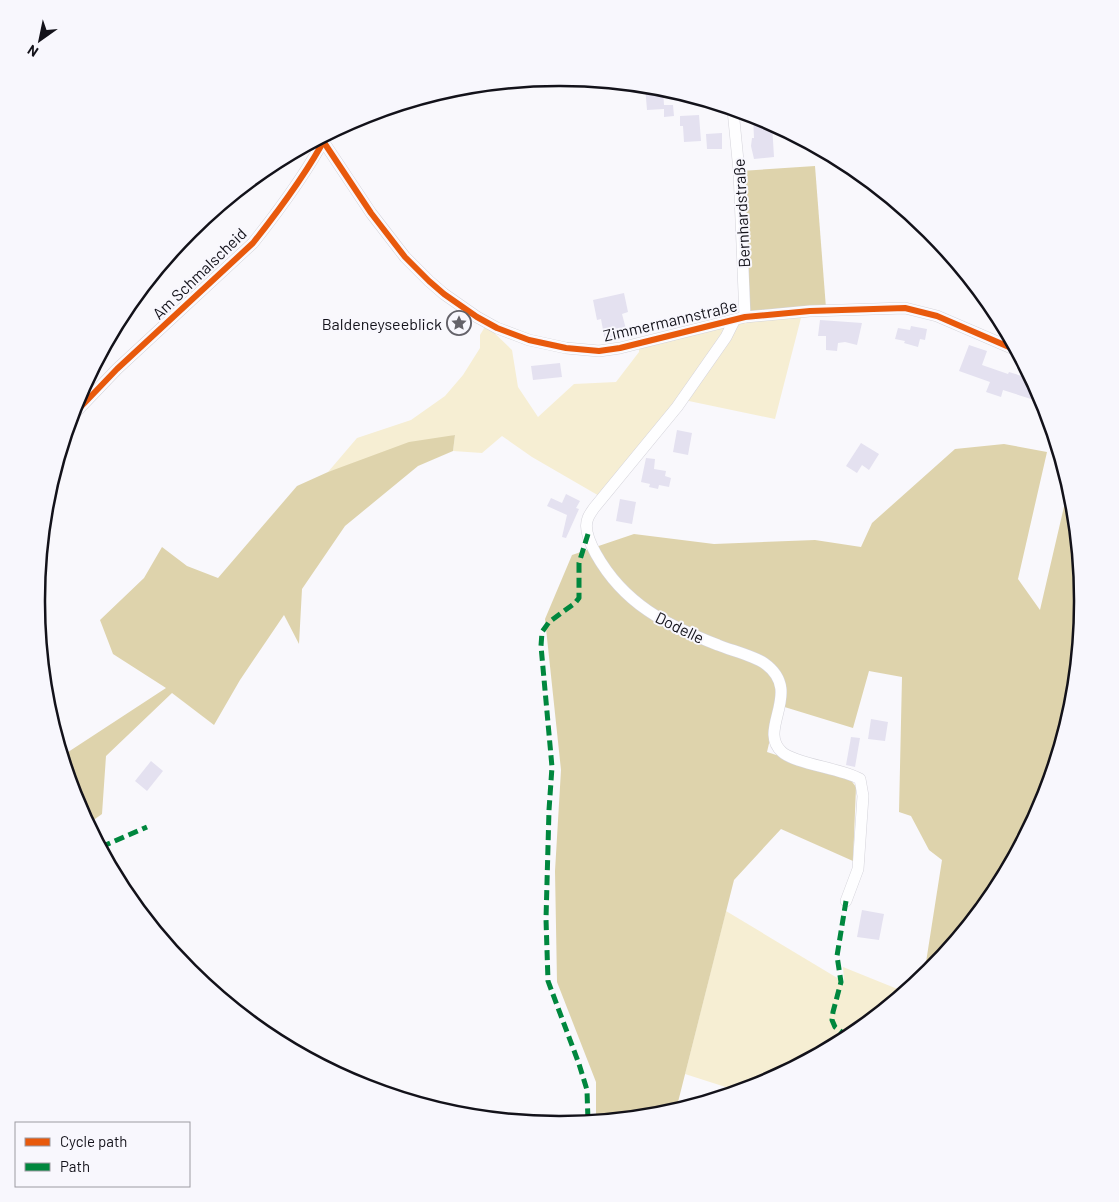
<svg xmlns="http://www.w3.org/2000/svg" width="1119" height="1202" font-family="Barlow,sans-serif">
<rect width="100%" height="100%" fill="#f9f8fc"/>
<g fill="#f6eed3">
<polygon points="802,314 775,419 684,400 601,497 532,457 502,436 482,453 453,451 455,435 328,472 357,438 411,420 445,396 463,375 480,348 480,335 486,325 512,350 518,387 538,417 574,384 616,382 639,352 639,345 724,325"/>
<polygon points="726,911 844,982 843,967 895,988 909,988 850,1036 759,1085 738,1091 685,1074"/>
</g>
<g fill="#ded3ac">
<polygon points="815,166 826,308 747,314 740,171"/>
<polygon points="455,435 453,451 418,466 345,526 302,589 299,644 284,615 240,680 214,725 172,693 106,756 102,814 88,824 76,801 62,756 166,688 113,654 100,620 144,578 162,547 187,566 218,578 297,486 328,472 409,442"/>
<polygon points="1004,444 1047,452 1018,579 1040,610 1069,485 1073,499 1083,601 1073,703 1043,802 994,892 924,975 942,860 929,850 911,816 899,812 902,677 869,671 853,728 778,705 767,752 850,779 856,787 853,861 781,829 734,880 676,1110 661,1114 596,1121 596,1082 557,982 555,871 561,770 545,619 572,555 634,534 714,544 815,540 861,547 872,523 955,449"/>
</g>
<g fill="#e4e1f0">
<polygon points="645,86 663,88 664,105 673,105 674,116 664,117 664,109 647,110"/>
<polygon points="699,115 701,141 684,142 683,126 680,126 680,116"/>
<polygon points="753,116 772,124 774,157 754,159 751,146 752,138 754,138"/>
<polygon points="722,133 722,149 707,149 706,134"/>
<polygon points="624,293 628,312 622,314 626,329 613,332 614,339 605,341 601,319 597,320 593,300"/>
<polygon points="820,320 862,323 857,345 845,342 838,343 837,351 826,350 826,336 818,336"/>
<polygon points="911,326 927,329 925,340 920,339 918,347 904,343 905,341 895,339 898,328 910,330"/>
<polygon points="969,345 987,351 982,365 1008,374 1009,372 1031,379 1037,390 1034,400 1003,390 1001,397 986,392 990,382 959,371"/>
<polygon points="560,363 562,377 533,380 531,366"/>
<polygon points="677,430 692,433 688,455 673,452"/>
<polygon points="861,443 879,454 869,470 862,465 857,473 846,466"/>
<polygon points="646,458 655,459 654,469 666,471 665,476 671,478 669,487 659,485 658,489 649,487 650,484 641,482"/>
<polygon points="566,494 580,501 576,508 579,509 566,538 562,537 567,515 547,506 551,498 562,503"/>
<polygon points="620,499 636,502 632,524 616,521"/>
<polygon points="871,719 888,722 885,741 868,739"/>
<polygon points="851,737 860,738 855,767 846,765"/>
<polygon points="151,761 163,771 147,791 135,781"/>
<polygon points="862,910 884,914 879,940 857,937"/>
</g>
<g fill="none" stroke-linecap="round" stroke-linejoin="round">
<defs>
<g id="minor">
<polyline points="733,110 739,171 745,317"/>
<polyline points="321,138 371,213 405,257 429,281 444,294 477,317 497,328 529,340 566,348 599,351 620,348 745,317 810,311 905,308 937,316 1016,350"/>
<path d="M734 321 726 337 677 407 594 508C592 511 589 515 588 518 583 529 591 545 596 554 624 604 666 625 718 645 730 650 754 656 764 663 805 692 756 729 782 752 795 764 841 768 860 779L863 796 858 869 846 901"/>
<path d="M72 416 117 369 253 243C280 209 306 174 326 136"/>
</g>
</defs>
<use href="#minor" stroke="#d4d3da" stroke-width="12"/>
<use href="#minor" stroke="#fefeff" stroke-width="11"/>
<g stroke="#00873e" stroke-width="5" stroke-dasharray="10 5" stroke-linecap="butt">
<polyline points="588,534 579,563 579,598 575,603 549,622 542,632 541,646 552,767 549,810 546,919 548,981 579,1064 587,1090 588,1121"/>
<polyline points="101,847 147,827"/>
<polyline points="846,901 837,956 841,982 833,1012 832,1020 835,1027 848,1037"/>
</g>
<defs>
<g id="cycleway">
<polyline points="321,138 371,213 405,257 429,281 444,294 477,317 497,328 529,340 566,348 599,351 620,348 745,317 810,311 905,308 937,316 1016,350"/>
<path d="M72 416 117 369 253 243C280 209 307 173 327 135"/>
</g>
</defs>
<use href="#cycleway" stroke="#f8f7fd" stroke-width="9"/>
<use href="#cycleway" stroke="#e8590c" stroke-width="6"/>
</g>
<defs>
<symbol id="sight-ring" viewBox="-11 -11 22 22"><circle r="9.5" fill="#f8f7fd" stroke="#646269" stroke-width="1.5"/><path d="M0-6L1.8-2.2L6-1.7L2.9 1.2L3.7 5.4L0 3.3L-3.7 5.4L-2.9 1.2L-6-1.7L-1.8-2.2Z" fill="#646269"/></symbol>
</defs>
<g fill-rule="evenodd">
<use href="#sight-ring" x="445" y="309" width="28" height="28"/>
</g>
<g text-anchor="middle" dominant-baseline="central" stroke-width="4" stroke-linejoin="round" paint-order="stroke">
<g font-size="16" fill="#13121a" stroke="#f8f7fd">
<text transform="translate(741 213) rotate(-93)">Bernhardstraße</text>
<text transform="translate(199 273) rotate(-44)">Am Schmalscheid</text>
<text transform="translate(670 320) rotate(-13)">Zimmermannstraße</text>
<text transform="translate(680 627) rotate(26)">Dodelle</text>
</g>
<g font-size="16" fill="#13121a" stroke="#f8f7fd" text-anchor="end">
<text x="442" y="323">Baldeneyseeblick</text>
</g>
</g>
<path d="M0 0H1119V1202H0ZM559 86H560A514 514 0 0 1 1074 600V602A514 514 0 0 1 560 1116H559A514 514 0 0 1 45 602V600A514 514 0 0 1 559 86Z" fill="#f8f7fd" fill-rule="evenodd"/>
<path fill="none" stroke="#13121a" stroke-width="2.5" d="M559 86H560A514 514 0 0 1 1074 600V602A514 514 0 0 1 560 1116H559A514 514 0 0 1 45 602V600A514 514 0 0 1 559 86Z"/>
<rect x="15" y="1122" width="175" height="65" fill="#f8f7fd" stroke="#9c9ba2"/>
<rect x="25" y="1138" width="25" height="8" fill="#e8590c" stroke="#9c9ba2"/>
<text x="60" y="1147" font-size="15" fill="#13121a">Cycle path</text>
<rect x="25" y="1163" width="25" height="8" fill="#00873e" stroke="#9c9ba2"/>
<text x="60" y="1172" font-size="15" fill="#13121a">Path</text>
<g transform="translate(40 40) rotate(213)" stroke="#f8f7fd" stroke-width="4" paint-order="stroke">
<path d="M0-4L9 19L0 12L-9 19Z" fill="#13121a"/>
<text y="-8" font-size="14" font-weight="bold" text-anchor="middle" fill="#13121a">N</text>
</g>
</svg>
